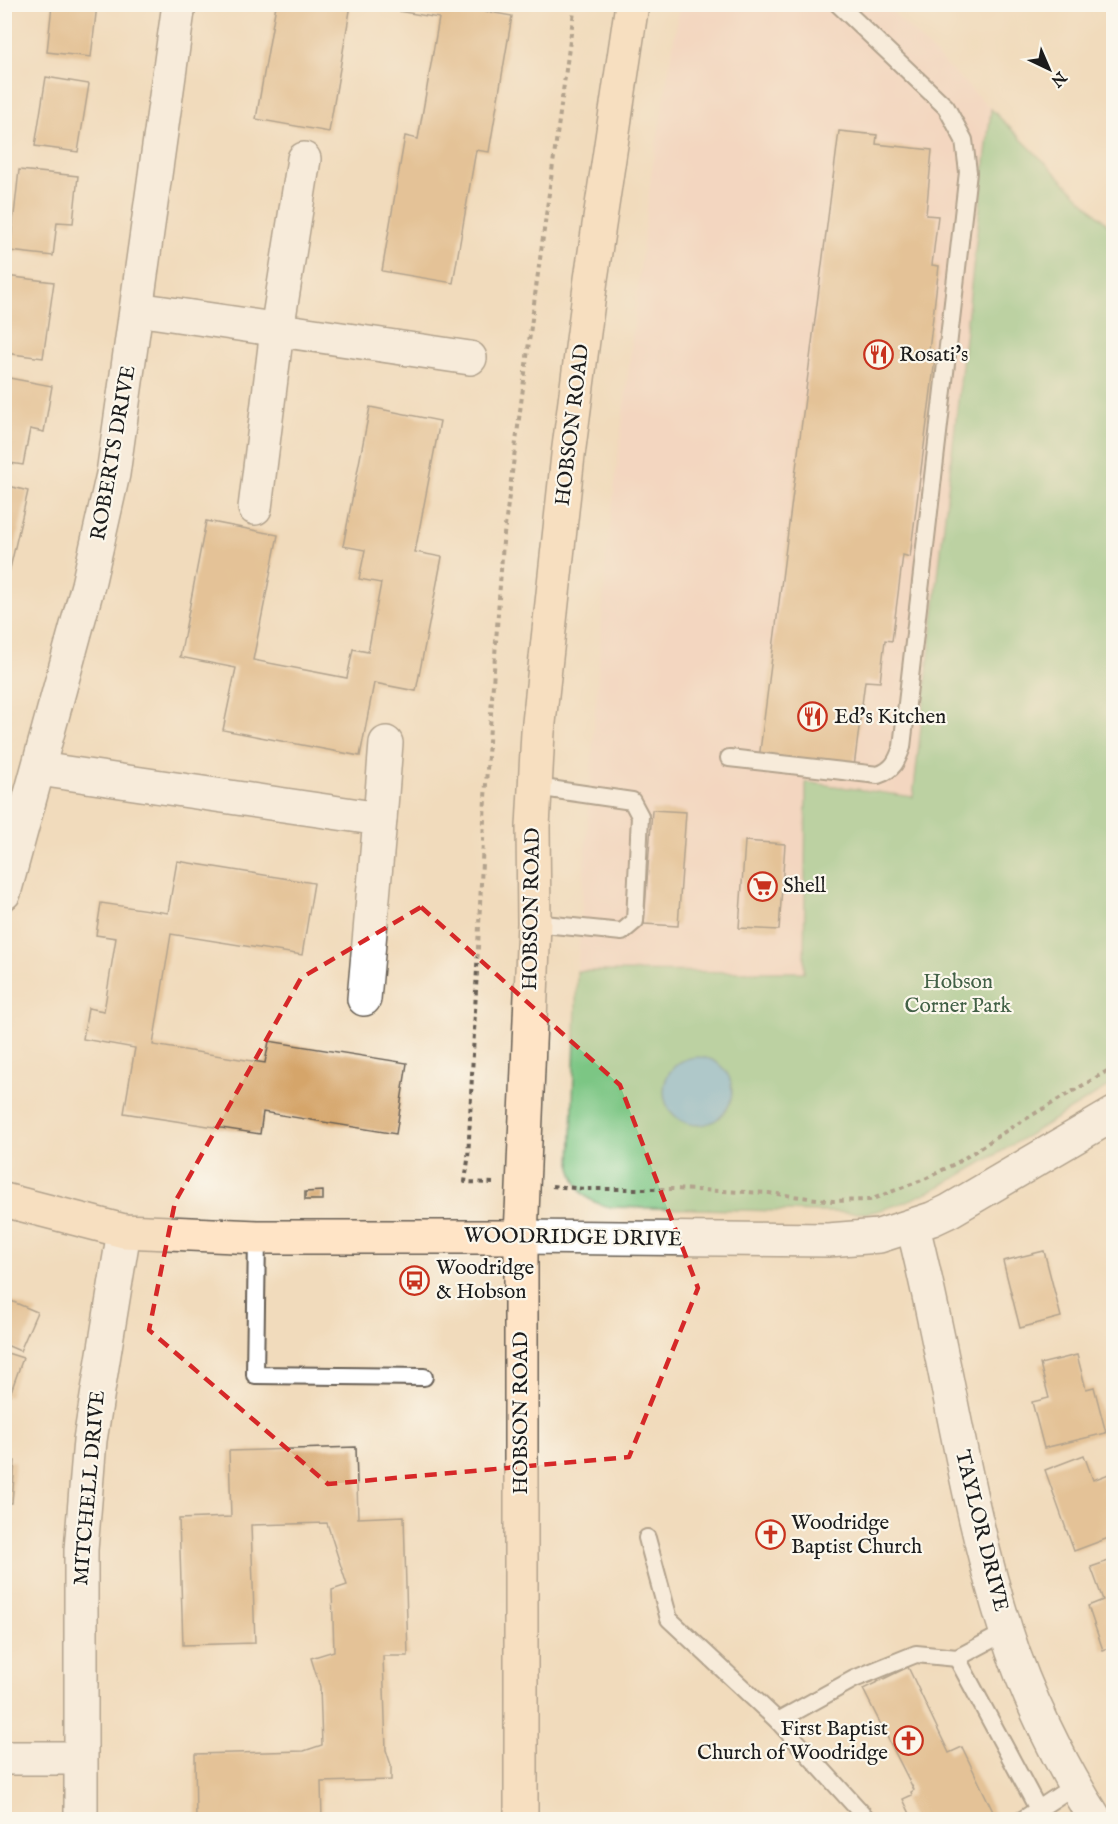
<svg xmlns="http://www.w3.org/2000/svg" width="1118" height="1824" font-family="'IM FELL English',serif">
<rect width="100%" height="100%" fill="#fbf7ec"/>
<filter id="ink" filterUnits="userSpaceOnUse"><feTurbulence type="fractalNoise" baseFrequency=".0167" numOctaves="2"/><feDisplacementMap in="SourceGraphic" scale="12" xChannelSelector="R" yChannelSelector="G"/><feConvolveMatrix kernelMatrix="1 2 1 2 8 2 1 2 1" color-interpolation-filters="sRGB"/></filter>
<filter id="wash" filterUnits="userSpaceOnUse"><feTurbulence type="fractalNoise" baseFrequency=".008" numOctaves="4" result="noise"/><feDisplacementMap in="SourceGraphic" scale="24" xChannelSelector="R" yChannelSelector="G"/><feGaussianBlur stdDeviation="1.35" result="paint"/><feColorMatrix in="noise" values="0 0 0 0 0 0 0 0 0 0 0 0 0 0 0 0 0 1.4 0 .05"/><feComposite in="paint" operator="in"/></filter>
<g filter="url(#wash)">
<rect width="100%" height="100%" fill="#f1dbbc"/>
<polygon fill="#f6d1c5" points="680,5 885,5 991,109 913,798 806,782 804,972 577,971 606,561 651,176"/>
<path fill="#7cc684" stroke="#4c7150" stroke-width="1.5" d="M991 109 1113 230V1084C1076 1106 1039 1129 1002 1151 959 1176 917 1203 868 1213L609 1207C583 1200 579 1193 571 1168L577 971 804 972 806 782 913 797Z"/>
<circle fill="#5eb1d9" stroke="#3d667a" stroke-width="1.5" cx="698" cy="1091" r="34"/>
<g id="blocks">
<g fill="#d5a56b">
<polygon points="375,4 462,4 462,7 512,16 489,152 476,150 453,283 382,271 405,136 418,139 439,18 375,7"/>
<polygon points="52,5 97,5 91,57 47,52"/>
<polygon points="276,5 351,5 329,132 256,119"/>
<polygon points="46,77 89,84 78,152 35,146"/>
<polygon points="839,131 877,135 876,144 932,150 926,215 938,216 932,265 939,266 929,351 936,351 910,557 903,555 892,641 885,640 880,682 865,681 854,767 759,759"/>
<polygon points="19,170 78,176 73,223 57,222 53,256 10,251"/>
<polygon points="5,276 54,282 43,358 5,353"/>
<polygon points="4,377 52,386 44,432 30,429 23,465 4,462"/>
<polygon points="370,407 440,421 415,552 442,557 416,691 374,683 360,756 223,730 236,668 180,657 206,521 278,535 253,660 347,678 353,649 368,652 381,583 359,579 365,550 343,546"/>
<polygon points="5,485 28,491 9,573 5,572"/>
<polygon points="652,810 686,812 678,926 644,924"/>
<polygon points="745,841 785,844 779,930 739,928"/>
<polygon points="177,861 314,883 302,955 171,934 153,1045 265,1063 269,1041 407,1063 396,1134 263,1112 260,1134 124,1113 135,1048 83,1039 88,1008 104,1011 116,938 96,935 101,903 168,913"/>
<polygon points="323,1191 323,1200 305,1200 305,1192"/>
<polygon points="1044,1251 1061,1317 1020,1328 1003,1261"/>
<polygon points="4,1298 37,1312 20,1351 4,1344"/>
<polygon points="4,1352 23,1358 9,1397 4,1395"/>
<polygon points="1077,1355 1086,1389 1094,1387 1106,1433 1044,1448 1032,1402 1049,1398 1040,1364"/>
<polygon points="356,1447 358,1518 404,1516 408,1656 383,1656 386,1750 391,1765 391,1780 321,1782 322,1820 196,1820 195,1754 304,1751 322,1745 320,1687 311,1658 334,1651 332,1590 347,1585 327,1523 251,1525 255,1643 183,1645 179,1519 231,1517 229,1451"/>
<polygon points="1084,1455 1093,1480 1114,1472 1114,1536 1074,1551 1045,1470"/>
<polygon points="4,1461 15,1461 12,1503 4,1503"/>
<polygon points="1114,1559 1114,1646 1103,1650 1088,1606 1103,1600 1091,1567"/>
<polygon points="908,1667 949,1753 962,1747 997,1820 975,1818 913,1820 903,1799 912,1795 911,1792 914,1790 863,1689"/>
</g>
</g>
</g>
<g filter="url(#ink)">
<use href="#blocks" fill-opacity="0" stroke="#675f54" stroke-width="1.5"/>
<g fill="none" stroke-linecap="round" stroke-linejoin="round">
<defs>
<g id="lane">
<path d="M729 758 878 775C893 770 897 761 902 747L968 172 964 140 946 107 838 4"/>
<polyline points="534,923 622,932 635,921 640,816 632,801 536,787"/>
<polyline points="257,1237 255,1375 424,1377"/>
<polyline points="647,1538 669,1619 778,1721"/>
<polyline points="957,1658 1038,1809"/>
<polyline points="868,1820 778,1721 854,1679 916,1654 957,1658 1006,1632"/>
<polyline points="1022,1820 1075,1785"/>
</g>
<g id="street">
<polyline points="137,309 470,358"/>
<polyline points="255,508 277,330 304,159"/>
<polyline points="39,769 380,819 364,999"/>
<polyline points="380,819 386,743"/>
<polyline points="4,893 88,585 113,474 179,4"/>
<path d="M913 1227C947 1360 964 1499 1006 1631 1025 1692 1061 1766 1096 1820"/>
<polyline points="521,1237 828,1240 879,1236 932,1219 949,1211 1114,1114"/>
<polyline points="4,1758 80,1758"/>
<polyline points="81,1820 81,1550 90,1440 124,1231"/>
</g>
<g id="secondary">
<polyline points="4,1200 124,1231 257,1237 521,1237"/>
<polyline points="521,1820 521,1237 534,923 533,827 538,732 568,455 591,279 632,4"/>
</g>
</defs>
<use href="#lane" stroke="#675f54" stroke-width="20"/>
<use href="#street" stroke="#675f54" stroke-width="36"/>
<use href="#secondary" stroke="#675f54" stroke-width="36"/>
<g stroke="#675f54" stroke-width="4" stroke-dasharray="4.5 4.5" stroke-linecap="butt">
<polyline points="493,1183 465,1182 468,1160 485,798 503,542 536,288 575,4"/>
<polyline points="552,1186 586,1189 673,1189 769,1193 833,1201 870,1200 927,1178 960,1161 1012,1127 1114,1067"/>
</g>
<use href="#lane" stroke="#fff" stroke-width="16"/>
<use href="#street" stroke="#fff" stroke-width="33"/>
<use href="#secondary" stroke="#ffe4c6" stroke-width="33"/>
</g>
</g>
<path d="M0 0H1118V1824H0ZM421 907 620 1085 698 1288 629 1457 328 1484 149 1330 175 1202 301 978Z" fill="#f1dbbc" fill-opacity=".55" fill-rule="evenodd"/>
<path fill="none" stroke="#d62828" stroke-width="4.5" stroke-dasharray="12 8" stroke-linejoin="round" d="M421 907 620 1085 698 1288 629 1457 328 1484 149 1330 175 1202 301 978Z"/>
<defs>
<symbol id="restaurant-ring" viewBox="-11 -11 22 22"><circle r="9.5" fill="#fbf7ec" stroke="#c8321e" stroke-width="1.5"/><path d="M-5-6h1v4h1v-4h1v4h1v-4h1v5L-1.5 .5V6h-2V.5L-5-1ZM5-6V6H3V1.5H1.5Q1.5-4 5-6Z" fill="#c8321e"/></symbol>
<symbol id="supermarket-ring" viewBox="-11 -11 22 22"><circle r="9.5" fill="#fbf7ec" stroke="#c8321e" stroke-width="1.5"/><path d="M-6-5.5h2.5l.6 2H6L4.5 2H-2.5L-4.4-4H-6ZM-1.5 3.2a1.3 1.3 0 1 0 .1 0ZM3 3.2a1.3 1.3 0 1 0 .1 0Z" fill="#c8321e"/></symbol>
<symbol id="bus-ring" viewBox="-11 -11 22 22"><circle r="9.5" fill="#fbf7ec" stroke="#c8321e" stroke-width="1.5"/><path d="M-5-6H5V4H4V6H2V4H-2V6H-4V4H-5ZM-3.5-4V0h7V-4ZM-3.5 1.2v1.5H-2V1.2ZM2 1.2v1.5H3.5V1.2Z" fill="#c8321e"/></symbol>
<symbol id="church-ring" viewBox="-11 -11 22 22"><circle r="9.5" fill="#fbf7ec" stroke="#c8321e" stroke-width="1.5"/><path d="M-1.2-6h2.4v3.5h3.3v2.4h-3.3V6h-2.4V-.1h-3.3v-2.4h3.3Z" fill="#c8321e"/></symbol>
</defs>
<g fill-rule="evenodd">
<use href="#restaurant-ring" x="862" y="338" width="33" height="33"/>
<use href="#restaurant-ring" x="796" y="700" width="33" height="33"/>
<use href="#supermarket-ring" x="746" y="870" width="33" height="33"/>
<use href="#bus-ring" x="398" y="1264" width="33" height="33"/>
<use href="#church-ring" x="754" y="1518" width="33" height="33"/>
<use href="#church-ring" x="892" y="1724" width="33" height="33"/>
</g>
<g text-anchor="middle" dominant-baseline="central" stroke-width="4.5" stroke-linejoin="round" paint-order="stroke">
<g font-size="21" fill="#1c1c1c" stroke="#fbf7ec" text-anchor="start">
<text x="899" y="355">Rosati's</text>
<text x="834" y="717">Ed's Kitchen</text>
<text x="783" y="886">Shell</text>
<text x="436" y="1268">Woodridge<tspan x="436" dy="24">&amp; Hobson</tspan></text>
<text x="791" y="1523">Woodridge<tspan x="791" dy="24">Baptist Church</tspan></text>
<text x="888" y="1729" text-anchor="end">First Baptist<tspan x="888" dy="24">Church of Woodridge</tspan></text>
</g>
<g font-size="21" fill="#1c1c1c" stroke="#fbf7ec">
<text transform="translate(573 425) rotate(-83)">HOBSON ROAD</text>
<text transform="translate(114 453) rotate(-80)">ROBERTS DRIVE</text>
<text transform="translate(532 909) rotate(-89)">HOBSON ROAD</text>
<text transform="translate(573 1238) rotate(1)">WOODRIDGE DRIVE</text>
<text transform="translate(521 1413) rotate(-90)">HOBSON ROAD</text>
<text transform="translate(90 1488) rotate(-85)">MITCHELL DRIVE</text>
<text transform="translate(981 1531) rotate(76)">TAYLOR DRIVE</text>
</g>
<g font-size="21" fill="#426046" stroke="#fbf7ec">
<text x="958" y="982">Hobson<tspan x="958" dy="24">Corner Park</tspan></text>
</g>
</g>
<rect width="1118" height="1824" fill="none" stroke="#fbf7ec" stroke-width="24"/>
<g transform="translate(1049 69) rotate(136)" stroke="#fbf7ec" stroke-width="4.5" paint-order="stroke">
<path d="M0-4.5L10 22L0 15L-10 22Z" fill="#1c1c1c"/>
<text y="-9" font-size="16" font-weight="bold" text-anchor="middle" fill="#1c1c1c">N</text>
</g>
</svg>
